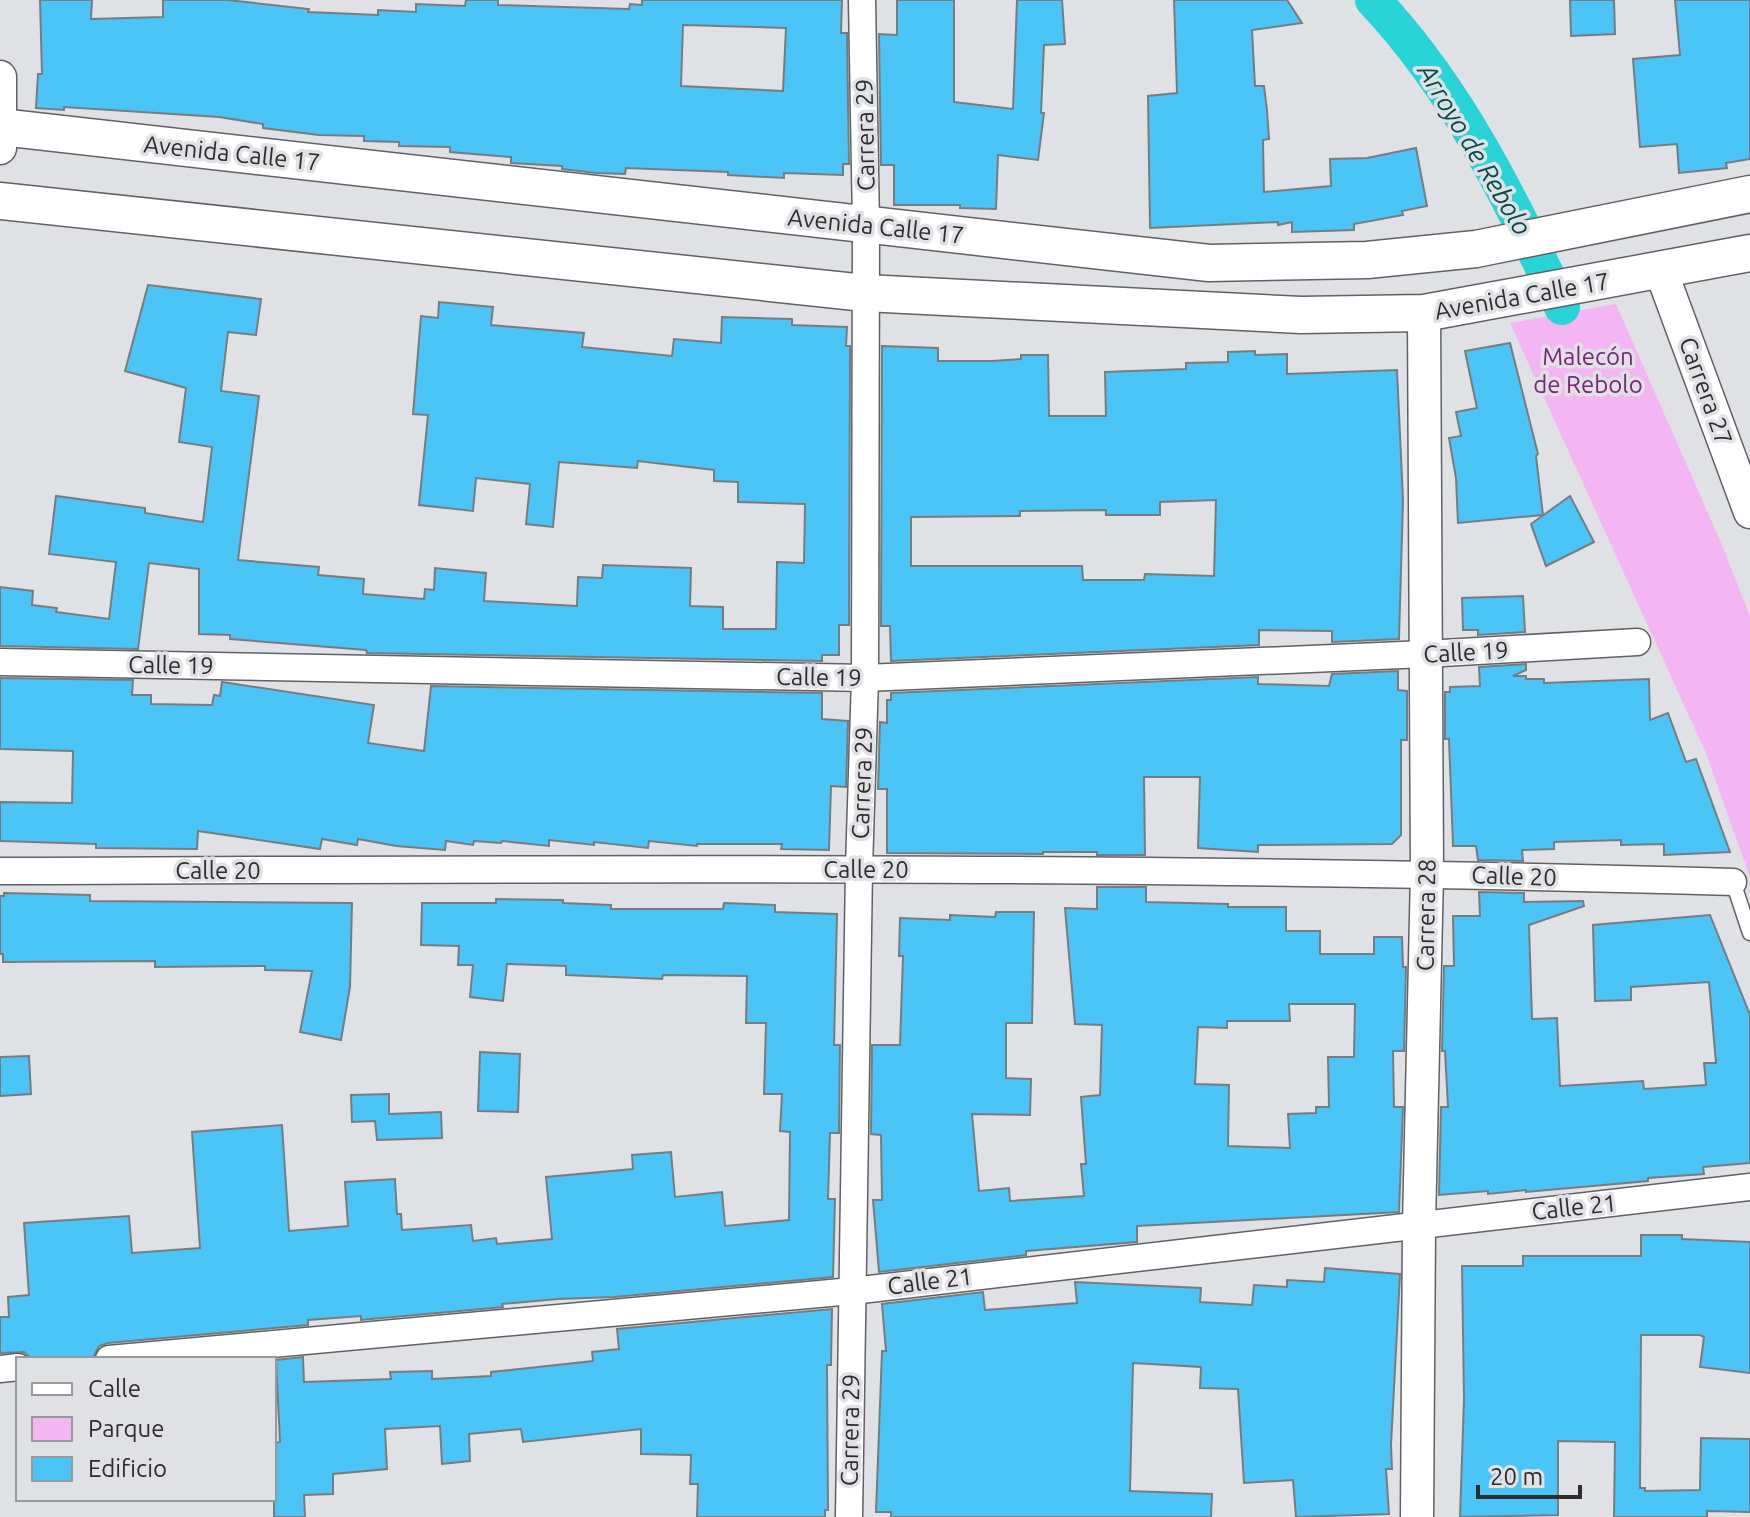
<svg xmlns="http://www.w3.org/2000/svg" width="1750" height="1517" font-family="Ubuntu,sans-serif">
<rect width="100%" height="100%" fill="#e0e1e4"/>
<polygon fill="#f3b6f2" points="1616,304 1722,545 1750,616 1750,877 1705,751 1510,323"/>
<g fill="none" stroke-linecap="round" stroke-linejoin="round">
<path stroke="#29d4d7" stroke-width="36" d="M1373 0C1457 89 1510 198 1562 307"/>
</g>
<g fill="#4bc5f7" stroke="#797c7e" stroke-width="2" fill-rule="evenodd">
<path d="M40 0H92L91 19 163 17V0H228L309 9 308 12 378 15V10L416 12V4L465 6 466 0H498V5L629 9 630 4 642 5V0H842L841 33H847L849 164H843V175L784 173V178L728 175V172L626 168 625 174 596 173 562 169V166L511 163V157L450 152V147L399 146V142L364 141V136L319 135 263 128V124L219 117 64 107V110L36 108 38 74H42ZM683 25 786 28 783 91 681 86Z"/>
<polygon points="897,0 954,0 954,102 1013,109 1017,0 1062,0 1065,44 1044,45 1041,113 1044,113 1038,160 998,155 996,209 960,208 960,205 894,205 894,165 881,165 879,34 897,35"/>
<polygon points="1174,0 1287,0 1302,23 1252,30 1255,86 1264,86 1267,110 1269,139 1263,140 1264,192 1331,186 1330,159 1367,158 1416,148 1427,206 1402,211 1403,215 1354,224 1354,230 1292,232 1292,222 1278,225 1278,222 1150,228 1148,96 1177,93"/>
<polygon points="1570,0 1614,0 1615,34 1571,36"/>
<polygon points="1675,0 1750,0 1750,159 1726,163 1727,168 1679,173 1677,144 1640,147 1633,59 1680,55"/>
<polygon points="148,285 261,299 256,335 228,332 221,391 259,396 238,560 319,567 318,575 364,579 363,594 424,599 425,589 434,590 435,568 486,573 484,601 577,606 578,577 602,578 603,565 691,568 690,606 723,607 723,629 776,629 777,562 804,563 805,504 738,502 738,482 714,481 714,470 638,461 637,468 559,462 553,527 526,524 530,484 476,478 473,511 419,505 428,415 413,414 421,316 438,318 439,302 493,307 491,325 584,333 582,347 672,356 674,339 721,343 722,317 792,319 792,325 847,327 846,346 850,346 849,625 839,625 839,655 822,655 822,661 367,653 366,650 230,639 230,635 199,634 199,569 149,563 138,649 0,646 0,587 33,591 32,605 57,608 56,612 109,619 116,562 49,554 56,496 145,508 145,513 203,522 212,447 179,442 186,388 125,371"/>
<polygon points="1510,343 1538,454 1536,456 1543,515 1458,523 1456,478 1449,438 1461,436 1456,412 1477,408 1465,351"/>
<path d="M882 346 938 348V361H992L1021 359V355H1048L1049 416H1106L1105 372 1186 369V363L1228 362V352L1255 351V355L1287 354V374L1397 370 1403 500 1399 639 1332 642V631L1259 630V645L891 661 890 626H881ZM1216 500 1214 576 1145 574 1144 580H1083L1082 566H911V517L1020 516V511L1106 510V515H1160V502Z"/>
<polygon points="1570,496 1594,542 1546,566 1531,524"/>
<polygon points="1523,596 1525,632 1478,635 1478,630 1463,630 1462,598"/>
<polygon points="1526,664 1526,670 1513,676 1526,676 1526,679 1544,679 1544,683 1649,679 1650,720 1668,713 1686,762 1696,759 1730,852 1664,855 1664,844 1621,845 1621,840 1554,842 1554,849 1522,850 1523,861 1478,860 1476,846 1453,846 1449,739 1445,739 1445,692 1450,692 1450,687 1480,686 1479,667"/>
<polygon points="1398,671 1398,690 1407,691 1407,740 1401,740 1401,835 1392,844 1258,845 1258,852 1198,848 1200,777 1144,777 1145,855 1097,855 1097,852 1043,852 1043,854 887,853 887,789 878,789 880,722 887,723 887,700 891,700 891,693 1258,677 1258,684 1329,686 1332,674"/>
<polygon points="0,678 133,680 132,695 151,695 151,704 212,705 214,695 220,696 222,682 374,705 368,743 424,751 431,686 822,693 822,719 848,721 846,787 831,786 829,850 781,849 782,844 697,844 697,846 649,841 648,848 594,842 594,845 549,840 549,846 502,841 501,843 474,841 473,845 446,841 445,850 396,846 358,839 357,845 322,839 320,849 198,831 197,849 96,848 96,844 0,841 0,802 72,803 73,751 0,749"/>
<path d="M1097 887H1146V902L1228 904V907H1286V931H1320V954H1374V937H1402L1403 967H1406L1404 1051H1393L1394 1107H1403L1399 1212 1137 1226V1242L1026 1251V1255L879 1272 873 1200H882L881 1135 871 1134 872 1045H900L903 956H899L900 918 950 920V915L995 917 996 912H1034L1032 1023H1006V1078L1031 1079 1030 1115 972 1114 979 1191 1009 1188 1010 1201 1084 1196 1081 1164H1086L1081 1097 1100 1095 1102 1025 1075 1024 1065 908 1097 909ZM1289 1004H1355L1354 1057H1328L1329 1107H1316V1113L1288 1114 1290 1148 1228 1146 1229 1085 1195 1084 1198 1027 1227 1028V1021H1290Z"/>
<polygon points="1479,892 1524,893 1524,902 1583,901 1584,906 1529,925 1532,1019 1557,1018 1560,1086 1643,1081 1644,1089 1706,1085 1704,1063 1716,1063 1709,982 1631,987 1631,1000 1595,1001 1593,925 1710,915 1750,1015 1750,1163 1703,1167 1704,1174 1648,1178 1648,1181 1526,1192 1526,1190 1488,1194 1488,1191 1439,1195 1441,1107 1448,1107 1445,1051 1442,1051 1444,966 1454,966 1453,916 1480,916"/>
<polygon points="4,893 90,895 90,901 352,903 350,987 341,1040 300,1032 312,971 265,970 265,966 155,967 155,961 3,962 3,954 0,954 0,896 4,896"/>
<polygon points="496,899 563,900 563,903 611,905 611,909 723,909 724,903 775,905 775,912 837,914 834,1045 840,1045 839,1133 830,1133 828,1199 835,1199 833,1277 614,1297 558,1299 502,1304 503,1307 361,1320 361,1316 308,1320 308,1325 108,1343 99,1346 93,1358 32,1359 24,1352 0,1353 0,1317 9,1317 8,1297 29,1295 24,1223 129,1216 132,1253 200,1248 192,1132 282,1125 289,1231 348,1226 345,1182 395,1179 397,1214 401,1214 402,1230 471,1225 473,1241 496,1238 497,1244 552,1239 546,1177 633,1169 632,1155 671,1152 675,1197 722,1192 725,1226 789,1220 790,1132 780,1131 782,1094 764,1094 766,1023 746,1023 747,976 663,975 662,979 566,975 566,966 507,964 503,1001 470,997 473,965 458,965 459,946 421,945 422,903 496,903"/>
<polygon points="480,1052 520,1054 518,1112 478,1111"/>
<polygon points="29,1056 31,1094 0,1096 0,1057"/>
<polygon points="389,1094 389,1114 441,1112 442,1138 377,1140 375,1121 352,1122 351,1095"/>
<polygon points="1641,1235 1682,1235 1682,1239 1750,1242 1750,1373 1700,1367 1704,1337 1700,1335 1641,1335 1640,1488 1645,1488 1645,1491 1700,1490 1701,1438 1750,1439 1750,1512 1707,1511 1707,1517 1614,1517 1615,1442 1558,1441 1558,1515 1460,1517 1464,1399 1462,1266 1523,1266 1523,1256 1641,1256"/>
<polygon points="1325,1268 1400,1274 1391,1445 1392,1469 1386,1469 1389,1514 1296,1517 1293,1480 1244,1483 1238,1389 1200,1388 1201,1367 1133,1363 1130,1491 1212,1494 1211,1517 891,1517 891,1512 876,1512 882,1351 886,1351 882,1304 983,1292 985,1310 1077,1303 1075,1282 1201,1288 1200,1302 1252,1305 1254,1285 1287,1287 1287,1280 1324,1282"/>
<polygon points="832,1309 831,1365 827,1365 828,1510 825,1510 825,1517 697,1517 698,1484 690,1484 691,1455 641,1454 641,1429 523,1442 521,1429 469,1434 470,1461 442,1464 440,1426 385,1429 387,1469 333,1474 333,1494 304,1495 305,1517 274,1517 274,1443 280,1442 276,1360 303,1357 304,1382 391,1379 390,1372 432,1371 432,1379 491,1376 491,1372 593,1361 592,1352 619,1349 617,1329"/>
</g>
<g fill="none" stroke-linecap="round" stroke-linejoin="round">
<defs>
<polyline id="service" points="1733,882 1750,933"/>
<g id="minor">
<polyline points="0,662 865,678 1425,654 1637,642"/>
<path d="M0 871C578 869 1155 865 1733 882"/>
<polyline points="109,1359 852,1291 1750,1187"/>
<polyline points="0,1369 18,1367"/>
<polyline points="849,1517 859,868 865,678 866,225 862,0"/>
</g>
<g id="tertiary">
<polyline points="0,77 0,148"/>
<polyline points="1661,271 1750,512"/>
<polyline points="1417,1517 1419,1224 1427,873 1424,313"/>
</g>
<g id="secondary">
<polyline points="0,127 1209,263 1367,260 1476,249 1750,194"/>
<polyline points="0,201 865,293 1301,315 1424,313 1750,253"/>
</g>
</defs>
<use href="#service" stroke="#606164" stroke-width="17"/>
<use href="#minor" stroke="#606164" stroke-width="29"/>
<use href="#tertiary" stroke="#606164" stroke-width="35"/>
<use href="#secondary" stroke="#606164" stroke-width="39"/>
<use href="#service" stroke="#fff" stroke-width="14"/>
<use href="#minor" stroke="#fff" stroke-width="26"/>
<use href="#tertiary" stroke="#fff" stroke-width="32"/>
<use href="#secondary" stroke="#fff" stroke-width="36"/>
</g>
<g text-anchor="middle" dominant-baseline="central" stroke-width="7" stroke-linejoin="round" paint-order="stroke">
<g font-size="24" fill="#2d2d2e" stroke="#e0e1e4">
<text transform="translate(865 135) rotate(-91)">Carrera 29</text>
<text transform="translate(232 153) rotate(6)">Avenida Calle 17</text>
<text transform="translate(876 226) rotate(6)">Avenida Calle 17</text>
<text transform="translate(1522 296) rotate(-10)">Avenida Calle 17</text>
<text transform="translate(1706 391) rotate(70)">Carrera 27</text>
<text transform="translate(1466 652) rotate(-3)">Calle 19</text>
<text transform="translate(171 665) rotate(1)">Calle 19</text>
<text transform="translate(819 677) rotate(1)">Calle 19</text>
<text transform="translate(862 783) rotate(-88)">Carrera 29</text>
<text x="866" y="869">Calle 20</text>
<text x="218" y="870">Calle 20</text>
<text transform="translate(1514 876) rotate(2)">Calle 20</text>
<text transform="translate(1426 915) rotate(-89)">Carrera 28</text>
<text transform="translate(1574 1207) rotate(-6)">Calle 21</text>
<text transform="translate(930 1281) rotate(-7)">Calle 21</text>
<text transform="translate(850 1430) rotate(-89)">Carrera 29</text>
</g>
<g font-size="24" fill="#7a257c" stroke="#e0e1e4">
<text x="1588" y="356">Malecón<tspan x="1588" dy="28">de Rebolo</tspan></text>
</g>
<g font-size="26" font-style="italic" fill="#044c4e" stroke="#e0e1e4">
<text transform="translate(1475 149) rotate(59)">Arroyo de Rebolo</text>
</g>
</g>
<rect x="16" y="1357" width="260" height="144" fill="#e0e1e4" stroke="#98999b" stroke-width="2"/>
<rect x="32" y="1383" width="40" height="12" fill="#ffffff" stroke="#98999b" stroke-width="2"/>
<text x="88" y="1397" font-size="24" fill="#2d2d2e">Calle</text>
<rect x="32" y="1417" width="40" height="24" fill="#f3b6f2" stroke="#98999b" stroke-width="2"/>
<text x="88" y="1437" font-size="24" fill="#2d2d2e">Parque</text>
<rect x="32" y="1457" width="40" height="24" fill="#4bc5f7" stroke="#98999b" stroke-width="2"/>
<text x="88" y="1477" font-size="24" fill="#2d2d2e">Edificio</text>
<path d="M1478 1485v12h102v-12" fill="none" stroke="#2d2d2e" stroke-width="4"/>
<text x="1490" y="1485" font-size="24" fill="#2d2d2e" stroke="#e0e1e4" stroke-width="6" paint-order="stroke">20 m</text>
</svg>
